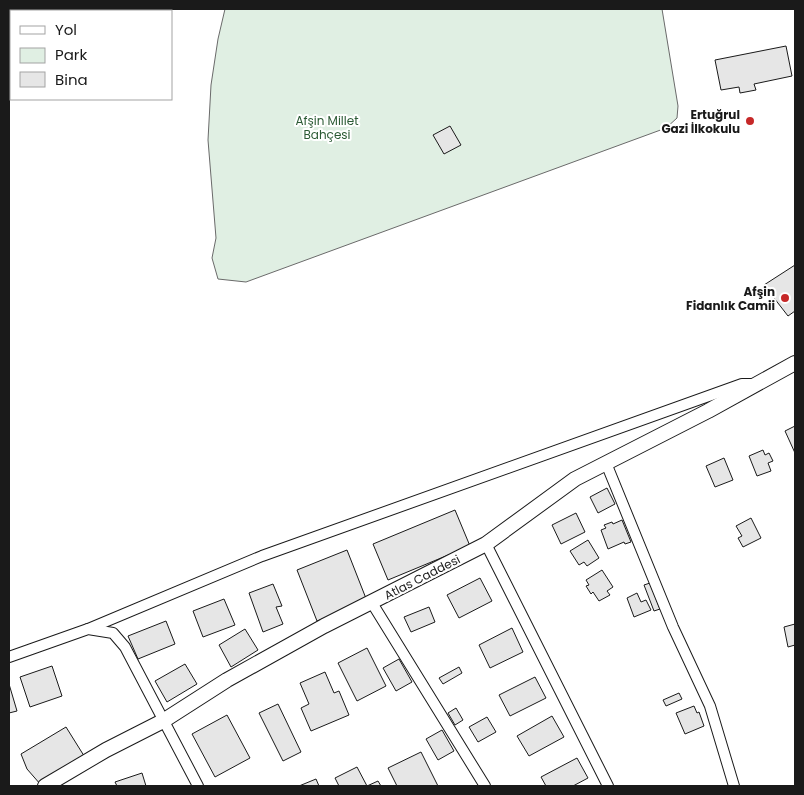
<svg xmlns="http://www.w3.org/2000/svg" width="804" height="795" font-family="Poppins,sans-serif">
<rect width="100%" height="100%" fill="#fff"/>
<polygon fill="#e0efe3" stroke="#6a6a6a" points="225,9 662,9 678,106 677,118 666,128 246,282 218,279 212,258 216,238 208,140 211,85 218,39"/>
<g fill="#e6e6e6" stroke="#1a1a1a">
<polygon points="786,46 792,76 754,84 756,90 740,93 739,87 721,90 715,60"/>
<polygon points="450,126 461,145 444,154 433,135"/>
<polygon points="795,265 795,311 788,316 764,285"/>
<polygon points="795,426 795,453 785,431"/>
<polygon points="763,450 765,455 769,453 773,461 768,463 771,471 757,476 749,456"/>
<polygon points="724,458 733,480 715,487 706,466"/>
<polygon points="607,488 615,504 598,513 590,497"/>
<polygon points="455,510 470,546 388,580 373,544"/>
<polygon points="576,513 585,532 561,544 552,525"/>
<polygon points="751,518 761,538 743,547 738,538 742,536 736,526"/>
<polygon points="622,520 631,542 625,544 624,542 608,549 601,530 606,528 604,525 612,522 613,524"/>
<polygon points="588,540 599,558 587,566 584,562 579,565 570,551"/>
<polygon points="347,550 367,601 317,621 297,570"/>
<polygon points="602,570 613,587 607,591 610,595 599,601 593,592 591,594 586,586 589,585 586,580"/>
<polygon points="480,578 492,601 459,618 447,595"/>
<polygon points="650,583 660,609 654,611 644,585"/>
<polygon points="273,584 282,606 276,607 283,624 263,632 249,593"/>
<polygon points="637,593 641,602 646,600 651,610 634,617 627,598"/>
<polygon points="224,599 235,625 203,637 193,611"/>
<polygon points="429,607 435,622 411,632 404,617"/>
<polygon points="166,621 175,644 138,659 128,636"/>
<polygon points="795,624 795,645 788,647 784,627"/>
<polygon points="512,628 523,652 490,668 479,645"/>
<polygon points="245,629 258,650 231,667 219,645"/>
<polygon points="367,648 386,686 357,701 338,663"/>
<polygon points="399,659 412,682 396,691 383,668"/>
<polygon points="185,664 197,684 167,702 155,681"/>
<polygon points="52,666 62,696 30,707 20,677"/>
<polygon points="459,667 462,673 443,684 439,678"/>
<polygon points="325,672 334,693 339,691 349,715 311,731 301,708 309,704 300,683"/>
<polygon points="535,677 546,698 510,716 499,695"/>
<polygon points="9,684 17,711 9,713"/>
<polygon points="679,693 682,699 666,706 663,700"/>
<polygon points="278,704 301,752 283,761 259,713"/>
<polygon points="694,706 697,713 699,712 704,726 685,734 676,713"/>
<polygon points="456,708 463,720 455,725 448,713"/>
<polygon points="227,715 250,758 215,777 192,734"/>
<polygon points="552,716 564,737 529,756 517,736"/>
<polygon points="487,717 496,732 478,742 469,727"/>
<polygon points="66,727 86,759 41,785 27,769 21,754"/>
<polygon points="442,730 454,751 438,760 426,739"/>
<polygon points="421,752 438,786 397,786 388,768"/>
<polygon points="577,758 588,778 573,786 546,786 541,777"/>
<polygon points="357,767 367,786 378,781 381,786 339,786 335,778"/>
<polygon points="142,773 146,786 117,786 115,782"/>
<polygon points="316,779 319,786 299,786"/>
</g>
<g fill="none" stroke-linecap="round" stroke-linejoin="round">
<defs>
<g id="street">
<polyline points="606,463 673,627 710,706 734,786"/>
<polyline points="486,544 608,786"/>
<polyline points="372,603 485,786"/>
<polyline points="88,629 262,556 742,384 754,384"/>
<polyline points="9,657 88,629 113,633 125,647 198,786"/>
</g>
<polyline id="secondary" points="45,786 106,750 163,721 227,680 324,626 486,544 575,479 708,411 795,363"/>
</defs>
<use href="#street" stroke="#1a1a1a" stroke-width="12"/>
<use href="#secondary" stroke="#1a1a1a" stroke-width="16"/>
<use href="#street" stroke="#fff" stroke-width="10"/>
<use href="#secondary" stroke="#fff" stroke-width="14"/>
</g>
<g fill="#c62828" stroke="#fff" stroke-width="2">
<circle cx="750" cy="121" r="5"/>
<circle cx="785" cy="298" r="5"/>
</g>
<g text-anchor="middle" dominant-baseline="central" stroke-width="4" stroke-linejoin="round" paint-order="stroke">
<g font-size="12" font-weight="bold" fill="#1a1a1a" stroke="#fff" text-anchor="end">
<text x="740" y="114">Ertuğrul<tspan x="740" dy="14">Gazi İlkokulu</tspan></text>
<text x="775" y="291">Afşin<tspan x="775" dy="14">Fidanlık Camii</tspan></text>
</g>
<g font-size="12" fill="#2b5a34" stroke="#fff">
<text x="327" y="120">Afşin Millet<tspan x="327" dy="14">Bahçesi</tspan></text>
</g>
<g font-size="12" fill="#1a1a1a" stroke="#fff">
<text transform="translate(422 577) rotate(-27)">Atlas Caddesi</text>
</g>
</g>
<rect width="804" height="795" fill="none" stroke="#1a1a1a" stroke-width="20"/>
<rect x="10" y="10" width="162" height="90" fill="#ffffff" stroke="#a3a3a3"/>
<rect x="20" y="26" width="25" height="8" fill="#ffffff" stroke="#a3a3a3"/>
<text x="55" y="35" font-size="15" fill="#1a1a1a">Yol</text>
<rect x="20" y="48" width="25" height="15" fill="#e0efe3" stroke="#a3a3a3"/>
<text x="55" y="60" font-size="15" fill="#1a1a1a">Park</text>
<rect x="20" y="72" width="25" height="15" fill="#e6e6e6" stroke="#a3a3a3"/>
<text x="55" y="85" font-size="15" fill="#1a1a1a">Bina</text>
</svg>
